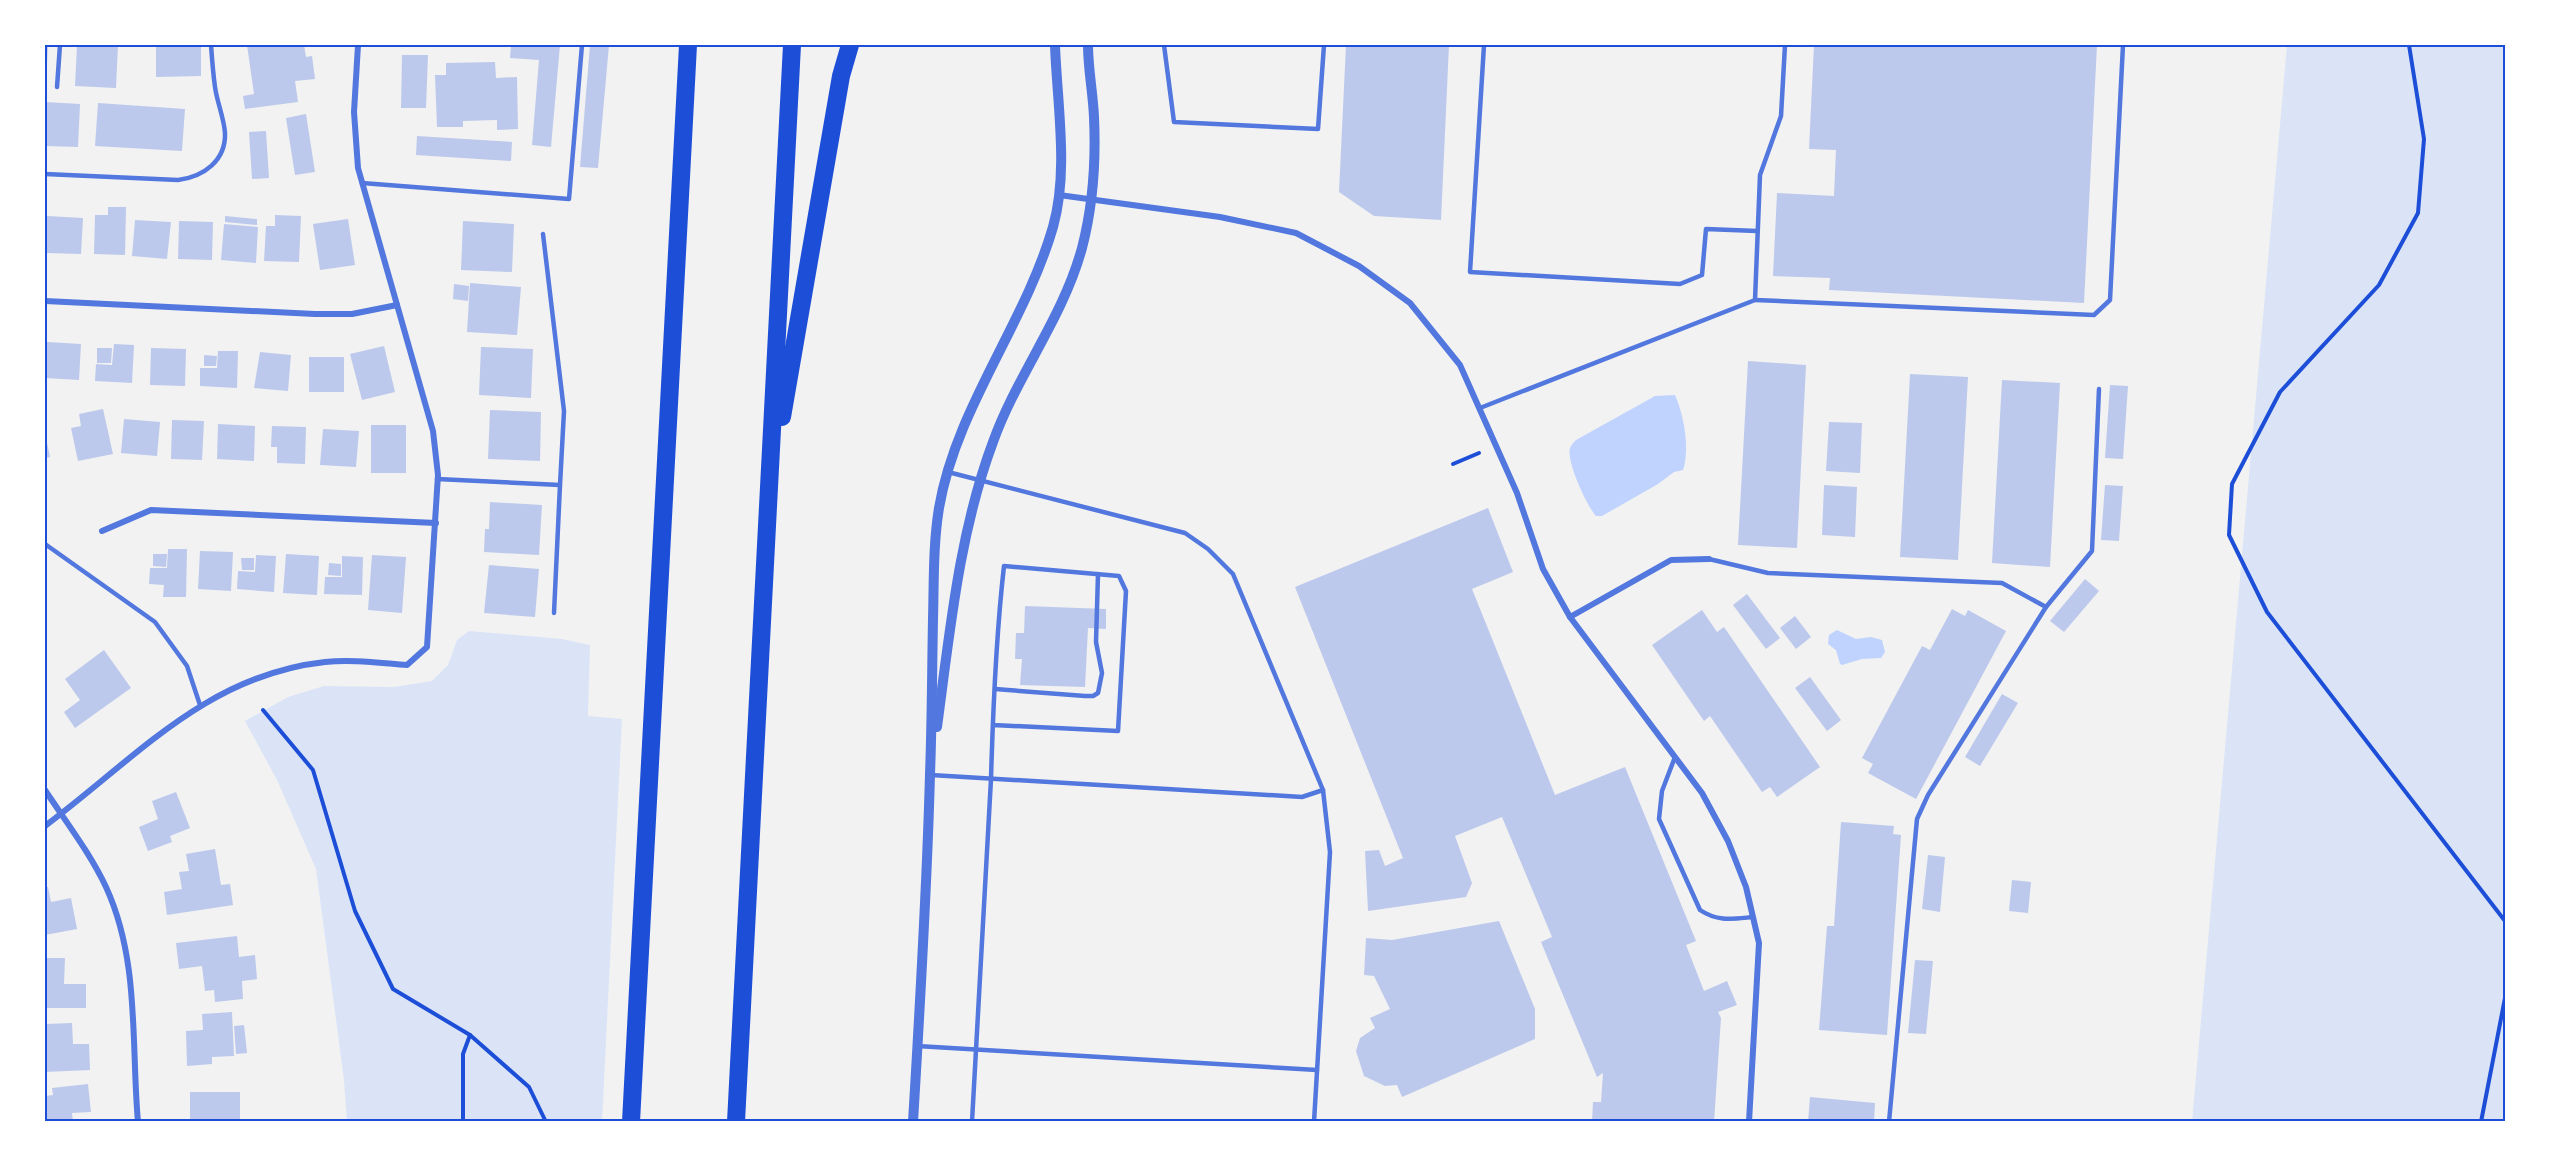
<svg xmlns="http://www.w3.org/2000/svg" width="2550" height="1167" font-family="'Titillium Web',sans-serif">
<rect width="100%" height="100%" fill="#f2f2f2"/>
<g fill="#dbe4f7">
<polygon points="2287,45 2505,45 2505,1122 2192,1122"/>
<polygon points="469,631 562,639 590,645 588,716 622,719 602,1122 347,1122 344,1080 316,869 277,780 245,721 288,697 324,686 394,687 432,681 448,665 457,640"/>
</g>
<g fill="#bfd3fe">
<path d="M1675 395C1684 416 1690 448 1683 470L1674 472 1658 484 1602 516H1596C1587 506 1566 461 1570 448 1571 445 1574 442 1576 440L1655 396Z"/>
<polygon points="1837,630 1856,639 1871,637 1882,640 1885,652 1881,658 1862,659 1842,665 1840,664 1836,650 1828,644 1829,635"/>
</g>
<g fill="#bdc9ec">
<polygon points="45,45 48,45 47,64 45,64"/>
<polygon points="77,45 118,45 116,88 75,86"/>
<polygon points="156,45 201,45 201,76 156,77"/>
<polygon points="247,45 304,45 306,57 312,56 315,79 295,81 298,102 245,109 243,96 254,94"/>
<polygon points="511,45 560,45 551,147 532,145 539,60 510,58"/>
<polygon points="590,45 609,45 598,168 580,167"/>
<polygon points="1346,45 1449,45 1441,220 1374,216 1339,192"/>
<polygon points="1814,45 2097,45 2084,303 1829,290 1830,278 1773,276 1777,193 1834,196 1836,150 1809,149"/>
<polygon points="402,55 428,55 426,108 401,108"/>
<polygon points="495,62 496,78 517,77 518,129 497,130 497,120 463,121 463,127 437,127 435,75 446,75 446,63"/>
<polygon points="45,102 80,104 78,147 45,146"/>
<polygon points="98,103 185,109 182,151 95,146"/>
<polygon points="306,114 315,172 295,175 286,118"/>
<polygon points="266,131 269,178 252,179 249,132"/>
<polygon points="417,136 512,142 511,161 416,155"/>
<polygon points="108,207 126,207 125,255 94,254 95,215 108,215"/>
<polygon points="275,215 301,216 299,262 264,261 266,226 275,226"/>
<polygon points="47,216 83,218 81,254 46,253"/>
<polygon points="225,216 257,219 257,225 225,222"/>
<polygon points="348,219 355,265 320,270 313,224"/>
<polygon points="135,220 171,222 167,259 132,256"/>
<polygon points="179,221 213,222 212,260 178,259"/>
<polygon points="463,221 514,224 512,272 461,270"/>
<polygon points="224,224 258,227 256,263 221,260"/>
<polygon points="470,283 521,287 517,335 467,332"/>
<polygon points="454,284 469,286 468,301 453,299"/>
<polygon points="47,342 81,344 79,380 45,378"/>
<polygon points="114,344 134,345 132,383 95,381 96,364 112,365"/>
<polygon points="384,346 395,392 362,400 350,354"/>
<polygon points="481,347 533,349 531,398 479,395"/>
<polygon points="97,348 112,348 111,363 97,363"/>
<polygon points="151,348 186,349 185,386 150,385"/>
<polygon points="218,351 238,351 237,388 200,386 200,368 217,368"/>
<polygon points="260,352 291,355 288,391 254,388"/>
<polygon points="204,355 217,356 216,366 204,366"/>
<rect x="309" y="357" width="35" height="35"/>
<polygon points="1748,361 1806,365 1797,548 1738,545"/>
<polygon points="1910,374 1968,377 1958,560 1900,557"/>
<polygon points="2002,380 2060,383 2050,567 1992,563"/>
<polygon points="2110,385 2128,386 2123,459 2105,458"/>
<polygon points="103,409 113,454 78,461 71,428 81,426 79,414"/>
<polygon points="490,410 541,412 540,461 488,459"/>
<polygon points="124,419 160,422 157,456 121,453"/>
<polygon points="172,420 204,421 202,460 171,459"/>
<polygon points="1829,422 1862,423 1860,473 1826,471"/>
<polygon points="218,424 255,426 254,461 217,459"/>
<rect x="371" y="425" width="35" height="48"/>
<polygon points="272,426 306,427 305,464 277,463 277,447 271,447"/>
<polygon points="323,429 359,431 356,467 320,465"/>
<polygon points="45,433 50,457 45,458"/>
<polygon points="1824,485 1857,487 1855,537 1822,535"/>
<polygon points="2105,485 2123,486 2119,541 2101,540"/>
<polygon points="490,502 542,505 539,555 484,552 485,529 489,529"/>
<polygon points="1488,508 1513,572 1472,589 1555,795 1625,767 1696,941 1686,945 1704,991 1727,981 1737,1005 1718,1012 1721,1018 1714,1122 1592,1122 1593,1102 1601,1102 1603,1073 1597,1077 1541,942 1552,937 1502,817 1455,836 1472,883 1466,897 1368,911 1365,851 1379,850 1385,866 1403,858 1295,587"/>
<polygon points="168,549 187,549 186,597 163,597 164,585 149,584 150,568 167,568"/>
<polygon points="200,551 233,552 231,591 198,589"/>
<polygon points="153,554 167,554 166,567 153,566"/>
<polygon points="286,554 319,556 317,595 283,593"/>
<polygon points="256,555 276,556 274,592 237,589 238,571 255,572"/>
<polygon points="372,555 406,557 402,613 368,610"/>
<polygon points="342,556 363,557 362,595 324,594 325,577 342,577"/>
<polygon points="241,558 254,558 254,570 242,570"/>
<polygon points="329,563 341,564 341,576 328,575"/>
<polygon points="489,565 539,569 535,617 484,613"/>
<polygon points="2085,579 2099,591 2064,632 2050,621"/>
<polygon points="1747,594 1780,638 1766,649 1733,605"/>
<polygon points="1025,606 1106,609 1106,629 1088,628 1085,687 1020,685 1022,659 1015,659 1016,633 1024,633"/>
<polygon points="1952,609 1965,616 1968,610 2006,631 1916,799 1868,773 1873,764 1862,758 1922,646 1930,650"/>
<polygon points="1702,610 1717,632 1724,627 1820,767 1777,797 1770,787 1762,792 1710,716 1704,721 1652,645"/>
<polygon points="1795,616 1811,637 1796,649 1780,628"/>
<polygon points="104,650 131,688 75,728 64,712 80,700 65,679"/>
<polygon points="1810,677 1841,720 1827,731 1795,688"/>
<polygon points="2002,694 2018,703 1980,766 1965,757"/>
<polygon points="176,792 190,828 170,836 172,842 148,851 139,827 158,819 152,801"/>
<polygon points="1841,822 1894,826 1893,834 1901,835 1887,1035 1819,1030 1827,926 1834,926"/>
<polygon points="215,849 221,885 230,884 233,905 167,915 164,892 182,889 179,872 189,871 186,854"/>
<polygon points="1928,855 1945,857 1940,912 1922,909"/>
<polygon points="2012,880 2031,882 2028,913 2009,911"/>
<polygon points="45,887 48,887 51,902 71,898 77,929 45,935"/>
<polygon points="1499,921 1535,1009 1535,1039 1402,1097 1397,1085 1385,1086 1364,1076 1356,1051 1360,1038 1375,1028 1370,1018 1390,1009 1374,976 1364,975 1366,938 1392,940"/>
<polygon points="237,936 239,957 255,955 257,979 242,981 243,999 215,1002 214,990 205,991 202,966 179,969 176,943"/>
<polygon points="45,958 65,958 64,984 86,984 86,1008 45,1008"/>
<polygon points="1915,960 1933,961 1926,1034 1908,1033"/>
<polygon points="232,1012 234,1056 212,1057 212,1064 187,1066 186,1031 203,1030 202,1014"/>
<polygon points="72,1023 73,1044 89,1044 90,1070 45,1072 45,1024"/>
<polygon points="244,1025 247,1053 236,1054 234,1026"/>
<polygon points="88,1084 91,1112 72,1113 73,1122 45,1122 45,1096 53,1095 52,1088"/>
<rect x="190" y="1092" width="50" height="30"/>
<polygon points="1810,1097 1875,1103 1874,1122 1808,1122"/>
</g>
<g fill="none" stroke-linecap="round" stroke-linejoin="round">
<g stroke="#1d4ed8" stroke-width="4">
<polyline points="2409,45 2424,139 2418,213 2379,285 2280,392 2232,484 2229,535 2267,612 2505,921"/>
<polyline points="1453,464 1479,453"/>
<polyline points="263,710 313,770 355,911 393,989 470,1035 529,1087 546,1122"/>
<polyline points="463,1122 463,1054 470,1035"/>
<polyline points="2481,1122 2505,998"/>
</g>
<g stroke="#5277de" stroke-width="4.5">
<polyline points="1164,45 1174,122 1318,129 1324,45"/>
<polyline points="1484,45 1470,272 1680,284 1702,275 1706,229 1757,231"/>
<polyline points="57,87 60,45"/>
<path d="M45 174 178 180C203 177 226 161 225 133 224 118 217 102 215 87 213 73 212 59 211 45"/>
<polyline points="362,183 569,199 582,45"/>
<polyline points="1755,300 2094,315 2110,300 2123,45"/>
<polyline points="1480,408 1755,300 1760,175 1781,116 1785,45"/>
<polyline points="948,472 1185,533 1208,549 1233,574 1323,790 1330,852 1314,1122"/>
<polyline points="437,479 560,485 564,411 543,234"/>
<polyline points="45,544 155,622 187,666 200,705"/>
<polyline points="1709,559 1768,573 2002,583 2046,607"/>
<polyline points="554,613 560,485"/>
<polyline points="995,689 1085,696 1093,696 1098,693 1102,673 1096,642 1098,574"/>
<path d="M1675 757 1662 791 1659 819 1700 910C1718 922 1732 919 1753 917"/>
<polyline points="931,775 1302,797 1323,790"/>
<polyline points="917,1046 1317,1070"/>
<path d="M972 1122 991 779C993 708 996 636 1004 566L1119 576 1126 591 1118 731 993 725"/>
<polyline points="1889,1122 1917,819 1928,795 2046,607 2092,551 2099,389"/>
</g>
<g stroke="#5277de" stroke-width="6">
<polyline points="1059,195 1220,217 1296,233 1359,266 1410,303 1460,365 1517,493 1543,569 1570,617 1702,793 1728,841 1746,887 1759,943 1749,1122"/>
<polyline points="45,301 315,314 352,314 397,305"/>
<polyline points="102,531 151,510 436,523"/>
<polyline points="1570,617 1671,560 1709,559"/>
<path d="M45 790C66 822 90 853 106 887 140 961 131 1044 138 1122"/>
<path d="M45 826C135 759 206 675 325 662 352 659 380 663 407 665L427 647 438 475 433 431 358 168 354 112 358 45"/>
</g>
<g stroke="#5277de" stroke-width="10">
<path d="M937 727C950 631 959 533 993 442 1017 375 1063 318 1082 248 1093 206 1096 161 1094 117 1093 93 1088 69 1088 45"/>
<path d="M913 1122C920 1006 927 890 930 774 932 722 932 670 933 619 934 582 933 545 939 508 956 408 1025 324 1053 227 1069 171 1057 103 1055 45"/>
</g>
<g stroke="#1d4ed8" stroke-width="18">
<polyline points="782,417 841,76 850,45"/>
<polyline points="631,1122 688,45"/>
<polyline points="736,1122 792,45"/>
</g>
</g>
<rect width="2550" height="1167" fill="none" stroke="#ffffff" stroke-width="93"/>
<rect x="46" y="46" width="2458" height="1074" fill="none" stroke="#1d4ed8" stroke-width="2"/>
</svg>
